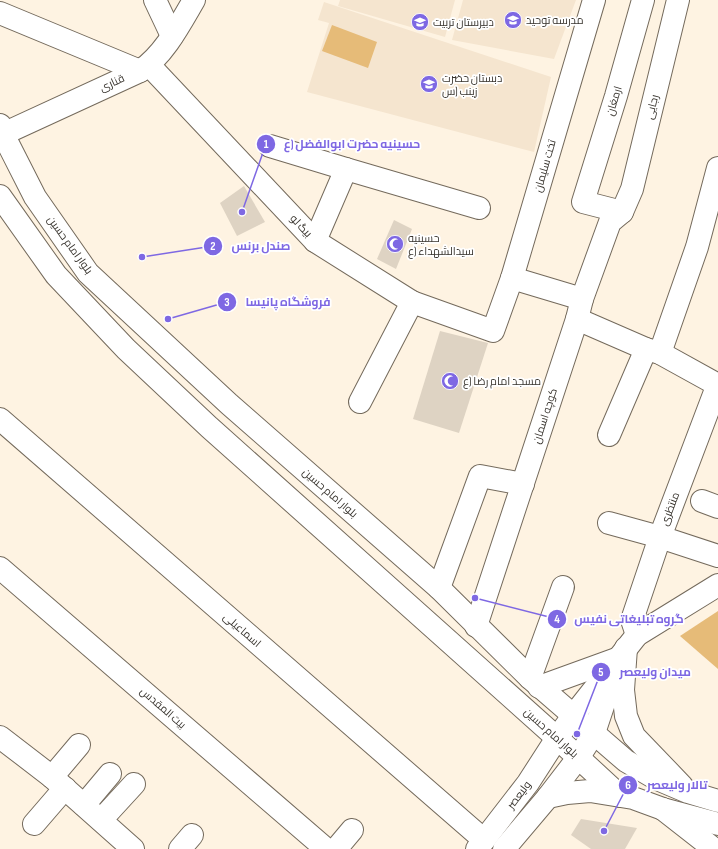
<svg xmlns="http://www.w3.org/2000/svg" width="718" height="849" font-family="'Sofia Sans Condensed',Cairo,sans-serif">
<rect width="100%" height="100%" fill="#fef3e2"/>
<g fill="#f5e5cf">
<polygon points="340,0 455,0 445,37 338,6"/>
<polygon points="463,0 576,0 554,59 452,40"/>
<polygon points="324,2 551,77 534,152 307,92 329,23 318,20"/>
</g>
<g fill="#e6bb78">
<polygon points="332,25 377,42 368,68 322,51"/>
<polygon points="718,611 718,669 680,636"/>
</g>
<g fill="#ded3c3">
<polygon points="244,186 265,222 237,236 220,203"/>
<polygon points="394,220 412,229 396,269 377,259"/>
<polygon points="440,331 488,343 459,433 413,419"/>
<polygon points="581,819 637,828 625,849 591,849 571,835"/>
</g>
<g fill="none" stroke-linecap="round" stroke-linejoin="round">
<defs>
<g id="minor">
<polyline points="155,0 172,36"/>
<polyline points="0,13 140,71"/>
<polyline points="149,65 315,241 412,302 493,331 512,278 594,0"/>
<path d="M3 134 140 71C164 55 180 24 194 0"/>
<polyline points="270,146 346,169"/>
<polyline points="622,212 583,202 616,96 643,0"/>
<polyline points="315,241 346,169 479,208"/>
<polyline points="512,278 582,299"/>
<polyline points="577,319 646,349 660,353 718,385"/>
<polyline points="660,353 697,247 718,168"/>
<polyline points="360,402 412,302"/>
<polyline points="0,419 484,840"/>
<polyline points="609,435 646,349"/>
<polyline points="702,501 718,507"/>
<polyline points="609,523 660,537 718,556"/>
<polyline points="0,568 326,849"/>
<polyline points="439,588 480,476 523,484"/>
<polyline points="476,626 577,319 582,299 610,222 622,212 632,189 678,0"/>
<polyline points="637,635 632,620 660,537 718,384"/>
<polyline points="530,678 563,587"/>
<polyline points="0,737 52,777 133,849"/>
<polyline points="52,777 79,745"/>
<polyline points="84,805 110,774"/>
<polyline points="663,809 714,849"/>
<polyline points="101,820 134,784"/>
<polyline points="34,824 65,788"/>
<polyline points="180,849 192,835"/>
<polyline points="336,849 352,830"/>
<polyline points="477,849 528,783 557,738 573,716 637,635 718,585"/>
<polyline points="504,849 548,797 578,758 594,733 614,673"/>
</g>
<g id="major">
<polyline points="0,125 3,134 35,197 88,273 229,404 439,588 530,678 626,761 655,778 688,792 718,801"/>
<polyline points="0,196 56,275 126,349 209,427 557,738 620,796"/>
<polyline points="626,648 623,690 626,716 634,736 682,786"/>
<polyline points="539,687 619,658"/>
<polyline points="548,797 567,793 590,791 633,798 663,809 718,824"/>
</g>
</defs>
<use href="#minor" stroke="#746a5c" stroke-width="24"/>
<use href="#major" stroke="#746a5c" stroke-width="24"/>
<use href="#minor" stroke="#fff" stroke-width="22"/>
<use href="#major" stroke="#fff" stroke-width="22"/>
</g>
<defs>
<symbol id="school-disc" viewBox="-11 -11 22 22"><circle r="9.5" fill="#7e68e3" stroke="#fff"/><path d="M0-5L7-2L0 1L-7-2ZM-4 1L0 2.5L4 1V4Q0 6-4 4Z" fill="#fff"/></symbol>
<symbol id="mosque-disc" viewBox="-11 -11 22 22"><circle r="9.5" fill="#7e68e3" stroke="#fff"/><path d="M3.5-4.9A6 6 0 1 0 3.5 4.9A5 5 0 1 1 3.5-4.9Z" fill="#fff"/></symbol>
</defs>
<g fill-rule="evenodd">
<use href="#school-disc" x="503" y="10" width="20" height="20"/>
<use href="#school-disc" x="410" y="12" width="20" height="20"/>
<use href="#school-disc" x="419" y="74" width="20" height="20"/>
<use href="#mosque-disc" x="385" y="234" width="20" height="20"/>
<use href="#mosque-disc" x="440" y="371" width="20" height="20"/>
</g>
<g text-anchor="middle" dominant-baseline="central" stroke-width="3.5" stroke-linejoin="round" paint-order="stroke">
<g font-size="11" fill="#37332d" stroke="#fff" text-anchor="start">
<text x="526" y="20">مدرسه توحید</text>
<text x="433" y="22">دبیرستان تربیت</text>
<text x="442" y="78">دبستان حضرت<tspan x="442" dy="13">زینب (س</tspan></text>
<text x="408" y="238">حسینیه<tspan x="408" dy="13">سیدالشهداء (ع</tspan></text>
<text x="463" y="381">مسجد امام رضا (ع</text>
</g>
<g font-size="11" fill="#37332d" stroke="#fff">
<text transform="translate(112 83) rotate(-25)">قناری</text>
<text transform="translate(614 101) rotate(-73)">ارمغان</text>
<text transform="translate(652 107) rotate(-76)">رجایی</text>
<text transform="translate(545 166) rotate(-74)">تخت سلیمان</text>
<text transform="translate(301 226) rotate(47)">بیگ لو</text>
<text transform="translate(70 245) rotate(54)">بلوار امام حسین</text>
<text transform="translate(545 416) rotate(-72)">کوچه اسمان</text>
<text transform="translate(330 493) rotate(41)">بلوار امام حسین</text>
<text transform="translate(670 509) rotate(-69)">منتظری</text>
<text transform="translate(242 630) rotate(41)">اسماعیلی</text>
<text transform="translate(163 708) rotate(41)">بیت المقدس</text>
<text transform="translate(551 733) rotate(42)">بلوار امام حسین</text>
<text transform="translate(519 795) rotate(-53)">ولیعصر</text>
</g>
</g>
<path fill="none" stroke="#7e68e3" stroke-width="1.5" d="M242 212L266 144M142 257L213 246M168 319L227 302M475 598L557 619M577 734L601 672M604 831L628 785"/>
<g fill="#7e68e3" stroke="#fff" stroke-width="1.5">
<circle cx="242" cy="212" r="4"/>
<circle cx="142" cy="257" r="4"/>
<circle cx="168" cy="319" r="4"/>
<circle cx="475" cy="598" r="4"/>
<circle cx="577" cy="734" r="4"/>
<circle cx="604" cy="831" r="4"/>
<circle cx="266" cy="144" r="10"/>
<circle cx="213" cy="246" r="10"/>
<circle cx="227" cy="302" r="10"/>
<circle cx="557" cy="619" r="10"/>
<circle cx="601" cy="672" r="10"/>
<circle cx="628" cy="785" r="10"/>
</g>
<g font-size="12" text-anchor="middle" font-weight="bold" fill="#fff">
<text x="266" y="148">1</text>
<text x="213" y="250">2</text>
<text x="227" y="306">3</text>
<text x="557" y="623">4</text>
<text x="601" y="676">5</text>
<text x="628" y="789">6</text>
</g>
<g font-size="12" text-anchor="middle" font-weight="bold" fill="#7e68e3" stroke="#fff" stroke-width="3.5" stroke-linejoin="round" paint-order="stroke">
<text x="352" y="148">حسینیه حضرت ابوالفضل (ع</text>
<text x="261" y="250">صندل برنس</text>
<text x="288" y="306">فروشگاه پانیسا</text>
<text x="629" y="623">گروه تبلیغاتی نفیس</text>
<text x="655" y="676">میدان ولیعصر</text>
<text x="677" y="789">تالار ولیعصر</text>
</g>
</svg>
